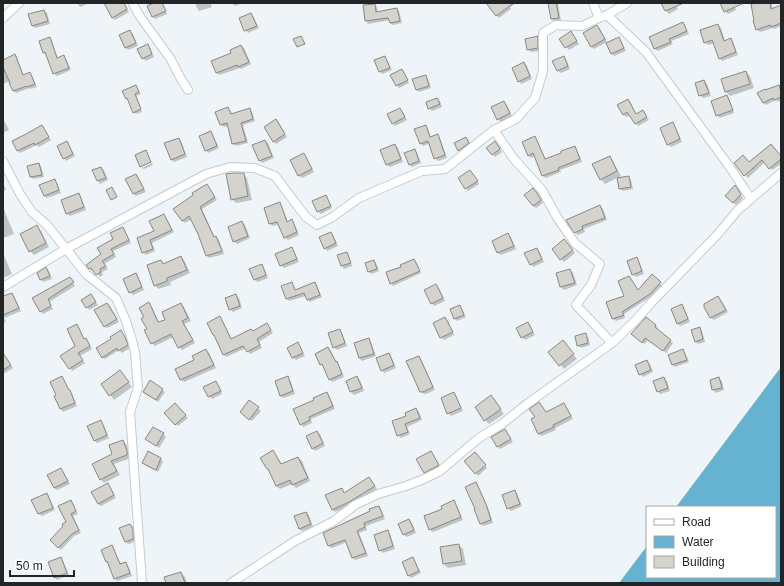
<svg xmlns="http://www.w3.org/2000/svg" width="784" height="586" font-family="Helvetica,sans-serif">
<rect width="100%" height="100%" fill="#eef4f7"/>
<polygon fill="#66b3d1" points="781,367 781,583 619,583 647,546 647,577 775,577 775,507 676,507"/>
<g fill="#0003">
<polygon points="77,3 90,3 80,7"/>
<polygon points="106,3 124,3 129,12 115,20 113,17"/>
<polygon points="157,3 162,3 163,4 167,14 155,19 153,17"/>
<polygon points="195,3 210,3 212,7 199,11 197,8"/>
<polygon points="232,3 242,3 235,6"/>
<polygon points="487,3 516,3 510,7 511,9 499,18"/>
<polygon points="549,3 558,3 561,21 555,22 552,19"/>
<polygon points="662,3 682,3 676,6 678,9 669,14 666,11"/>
<polygon points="721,3 733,3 736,10 728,14 725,11"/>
<polygon points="756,3 771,3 772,4 773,10 781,6 781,26 774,29 773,28 760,32 757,30 754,21"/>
<polygon points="375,5 377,7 378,13 397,9 399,11 402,23 393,25 390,23 390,20 368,24 366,21 364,6"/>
<polygon points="44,11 47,13 50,24 35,28 33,26"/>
<polygon points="251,14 253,16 259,28 248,33 245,30"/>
<polygon points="683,23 685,26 689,34 671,41 673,44 658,51 655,49 650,38"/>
<polygon points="718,25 721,28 725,41 731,39 733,42 738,55 722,61 720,58 714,43 708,45 705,42"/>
<polygon points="597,26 600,29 607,42 594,49 591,46"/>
<polygon points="130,32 133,34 138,46 128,50 126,48 120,36"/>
<polygon points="573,35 579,44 569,50 561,39"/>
<polygon points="537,37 540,40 540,51 531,52 528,50 526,39"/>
<polygon points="49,38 52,41 58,59 64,57 66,59 71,70 57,76 54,73 47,55 46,55 44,53"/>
<polygon points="619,39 621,41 626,51 614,56 612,54"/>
<polygon points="147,45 150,48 154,57 146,61 143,58"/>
<polygon points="241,46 244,48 251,64 241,69 240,68 219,75 216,72"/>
<polygon points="15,55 17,58 24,76 30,74 32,76 37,87 31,89 30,88 16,93 13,90 10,81 3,84 3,68 4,67 3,65 3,61"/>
<polygon points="385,57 387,60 392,70 382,74 380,71"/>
<polygon points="563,57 566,59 570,69 561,73 558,71 554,61"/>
<polygon points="524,63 527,66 532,79 521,84 519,81"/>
<polygon points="402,70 404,72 409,83 399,88 397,85"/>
<polygon points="746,72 750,76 754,88 730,96 726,92 722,80"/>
<polygon points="425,76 428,79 431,88 419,92 417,90"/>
<polygon points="704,81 707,84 711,96 703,98 700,95"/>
<polygon points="135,86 141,94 136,96 142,112 136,114 134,112 129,101 127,98"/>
<polygon points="778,86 781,89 781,100 778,102 776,100 766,105 763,103"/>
<polygon points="727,96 729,99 734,113 720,118 717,115"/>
<polygon points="437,99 440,101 442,107 432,111 429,108"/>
<polygon points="628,100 631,103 637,115 645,114 649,120 638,126 630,115 626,117 623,114"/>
<polygon points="504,102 507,105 512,116 501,122 498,119"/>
<polygon points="228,108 231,111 232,115 249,109 252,112 255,121 243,125 248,143 236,146 233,144 229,126 224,127 221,125"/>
<polygon points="400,109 403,112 407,120 395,126 393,123"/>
<polygon points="3,118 9,130 3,133"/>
<polygon points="276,120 279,123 287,137 276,144 273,141"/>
<polygon points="673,124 675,126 682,142 671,147 668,145 661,129"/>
<polygon points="425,126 428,129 431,138 438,135 440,138 447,158 438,161 435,158 430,143 423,146 421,143"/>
<polygon points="44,129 51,140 39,147 37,145 20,153 18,151 13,141"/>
<polygon points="210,132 213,135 219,148 208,153 206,150"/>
<polygon points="466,138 469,141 471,146 461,153 459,151 455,143"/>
<polygon points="534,138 537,140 546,160 575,147 577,150 582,162 560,170 561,172 546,178 543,176 535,156 531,158 528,155"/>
<polygon points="178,139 181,141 187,157 174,162 171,159"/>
<polygon points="265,141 268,143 274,158 262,163 260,160"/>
<polygon points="67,143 69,145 75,156 66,161 64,158"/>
<polygon points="497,144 502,152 495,157 487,148"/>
<polygon points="395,145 398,148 403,162 390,167 387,165 382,151"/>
<polygon points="771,145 781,157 781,164 772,170 765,162 748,178 735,163 749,163"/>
<polygon points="415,150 417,153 421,163 412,167 409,164"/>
<polygon points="304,154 306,157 314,172 302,178 299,176 291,161"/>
<polygon points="609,157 613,161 621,176 605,184 601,179 594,165"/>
<polygon points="152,163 153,165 144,169 142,168"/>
<polygon points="39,164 41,166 44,177 33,179 31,177"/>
<polygon points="101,168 104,170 108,180 100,184 98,181 93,171"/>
<polygon points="470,171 479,184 468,191 466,188"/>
<polygon points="243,174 247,178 252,200 236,203 232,199"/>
<polygon points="136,175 138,177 146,192 136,196 134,194 127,179"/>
<polygon points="629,177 631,180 633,189 623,191 620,189"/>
<polygon points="54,180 57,183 61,193 47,198 44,195"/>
<polygon points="3,182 6,190 3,191"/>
<polygon points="207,185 217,200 202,209 215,238 216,237 219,240 224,254 209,258 207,256 199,234 192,219 185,223 182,221"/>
<polygon points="738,189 743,198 736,205 727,196"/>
<polygon points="533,190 540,197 543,203 536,208 533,206"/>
<polygon points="78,195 81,197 86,210 70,216 67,214"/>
<polygon points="325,196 328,199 332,208 321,214 318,211"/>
<polygon points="279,203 282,206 288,222 292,221 294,223 299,235 288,240 285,238 279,224 273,226 270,224 265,208"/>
<polygon points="600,206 603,209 607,220 584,229 585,232 578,235 575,232"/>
<polygon points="3,207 14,234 3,238"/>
<polygon points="164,215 166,218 174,232 152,243 155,251 146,255 143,252 138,238 156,232"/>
<polygon points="242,223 245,225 250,238 237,244 234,241"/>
<polygon points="37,226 41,231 49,247 34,255 30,251"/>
<polygon points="122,228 125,231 131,243 113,251 116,257 104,264 108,269 102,272 103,275 100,277 94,270 92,271 90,268 102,254"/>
<polygon points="331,233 333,235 338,246 327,251 325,248"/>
<polygon points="508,235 511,237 516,249 501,255 498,253 493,241"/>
<polygon points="567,243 575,253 564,262 561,259"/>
<polygon points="292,248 294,251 299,262 284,268 281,265"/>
<polygon points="536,249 539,251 544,262 533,267 531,264"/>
<polygon points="3,253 12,274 3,278"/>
<polygon points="346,253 349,256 352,266 344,269 342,266 338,256"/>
<polygon points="180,257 184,260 190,273 170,282 171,285 158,289 155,285 161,261 164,264"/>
<polygon points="637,258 639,261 644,274 636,277 633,274"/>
<polygon points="414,260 417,263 421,273 393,286 391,283 402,268"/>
<polygon points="373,261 376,263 379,271 372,274 369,272 366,264"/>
<polygon points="261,265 264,268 268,278 258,282 255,280 251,270"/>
<polygon points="46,268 49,271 52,279 43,282 41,279"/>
<polygon points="570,270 573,273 577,285 564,290 561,287 557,274"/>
<polygon points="135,274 138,277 144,290 133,295 130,292"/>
<polygon points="652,276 662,285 652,296 624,314 625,318 616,321 613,319"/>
<polygon points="71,280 75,286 49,302 53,309 43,314 41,311 34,299"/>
<polygon points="292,283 294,286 296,291 314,283 317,286 322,297 310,302 307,300 306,296 289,301 287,299"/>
<polygon points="436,286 439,288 445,301 434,306 432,303"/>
<polygon points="12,294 14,296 21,311 4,318 6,322 3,323 3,297"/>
<polygon points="91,295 98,305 89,310 87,307"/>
<polygon points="236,295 239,298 242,308 233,312 230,309"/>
<polygon points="718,297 721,300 728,312 714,320 711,318 705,307"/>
<polygon points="107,304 110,306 119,322 107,328 105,326"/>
<polygon points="149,304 152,307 159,323 166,320 181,304 184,307 191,321 184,324 195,343 182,350 179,347 173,337 155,346 152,343 145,317"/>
<polygon points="460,306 462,309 466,317 457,321 455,319"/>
<polygon points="682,306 684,308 690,322 680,326 678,324"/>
<polygon points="220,317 222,320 232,340 253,332 267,324 273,333 259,342 262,348 250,354 246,348 226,357 224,354 216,337 214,335"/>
<polygon points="445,318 448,321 454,335 444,340 441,337"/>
<polygon points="646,318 658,328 657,330 673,343 666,353 648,340 645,344 635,337"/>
<polygon points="76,325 79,328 85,340 86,339 88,342 92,349 80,356 85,363 72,371 62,356 76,347"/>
<polygon points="530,326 535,335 525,340 522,337"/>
<polygon points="699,328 702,331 705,342 698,344 695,341"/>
<polygon points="339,330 342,333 347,346 337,350 334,347"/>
<polygon points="121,332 127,340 130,348 122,353 119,350 105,359 102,357 112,339"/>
<polygon points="585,334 588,337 590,345 581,348 578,345"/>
<polygon points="368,339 371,342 376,356 362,361 359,358 355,343"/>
<polygon points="298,344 300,346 305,356 296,360 293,358 288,348"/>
<polygon points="567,346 577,359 564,369 550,352"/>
<polygon points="328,349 331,351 336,362 339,365 344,377 332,382 330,379 324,367 321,364"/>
<polygon points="206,350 209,353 216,368 184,382 181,380 176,370 195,361"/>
<polygon points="682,350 685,353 689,362 675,367 673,365 669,356"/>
<polygon points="389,354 391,356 396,368 384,373 382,370"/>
<polygon points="3,356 6,358 13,368 3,374"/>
<polygon points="419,357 421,359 435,390 426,394 424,394 421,391"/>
<polygon points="647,361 650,364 653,372 643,377 640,374"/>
<polygon points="124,376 132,387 114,400 102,384"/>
<polygon points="62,377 64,380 70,392 72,394 77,406 63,412 61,409 56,397"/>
<polygon points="288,377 290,380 295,394 283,398 280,395"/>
<polygon points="357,378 360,380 364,391 354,395 351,392 347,381"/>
<polygon points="664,378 667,381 670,391 660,394 658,391"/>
<polygon points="719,378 722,381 724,390 716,393 713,390 711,380"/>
<polygon points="150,382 165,392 158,402 146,394"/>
<polygon points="216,383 218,385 222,394 212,399 209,396"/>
<polygon points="327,393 329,395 335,409 311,419 312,423 303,427 301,424 315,400"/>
<polygon points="454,393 456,396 463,411 451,416 448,413"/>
<polygon points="491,397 495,401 504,414 489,424 485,420"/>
<polygon points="250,401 261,411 252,421 243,414"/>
<polygon points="175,404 188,418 178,426 165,413"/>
<polygon points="564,404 566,407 573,419 555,428 556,430 542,436 539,434 532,419"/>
<polygon points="416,409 419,412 422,420 407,427 410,434 401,438 398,435 408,417"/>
<polygon points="101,421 103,424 109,438 97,443 94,440"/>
<polygon points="317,432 320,434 325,446 315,451 313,448"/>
<polygon points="507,433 513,442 500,449 498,447"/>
<polygon points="163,434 166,437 159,448 146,439"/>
<polygon points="123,441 126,444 131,458 114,464 120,475 104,483 101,480 93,465 113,454"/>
<polygon points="273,451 276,455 282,465 298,458 302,461 310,481 296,488 292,484 280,489 276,486 270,471 267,469"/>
<polygon points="431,452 433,455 440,468 427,475 424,472"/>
<polygon points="148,453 161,459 163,462 158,472 146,466 143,463"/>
<polygon points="478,456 487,468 478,476 476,473"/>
<polygon points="61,469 63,472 70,484 57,490 54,488 48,476"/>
<polygon points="371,481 377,489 352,505 335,512 332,509 342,490 345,494"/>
<polygon points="475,483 478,486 488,508 493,523 483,526 481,524 475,510"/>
<polygon points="110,487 116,498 101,506 98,504"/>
<polygon points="515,491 517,494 522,506 511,511 508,508"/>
<polygon points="46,494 49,497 55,510 42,516 39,514 33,500"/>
<polygon points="453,501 456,504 463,520 433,532 430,530 425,517 443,509"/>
<polygon points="71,502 73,504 78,514 73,516 81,533 74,536 61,550 51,540 67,523"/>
<polygon points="379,507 381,509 385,519 366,526 367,530 359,533 368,556 355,560 353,558 347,542 332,548 329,546 324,533 371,512"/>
<polygon points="306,513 309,515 313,527 302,531 299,529 295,517"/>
<polygon points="409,520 412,523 416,533 407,537 404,535 400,525"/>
<polygon points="130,525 133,527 135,532 136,541 129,544 126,542 121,529"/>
<polygon points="387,531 390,534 395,549 383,553 380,550"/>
<polygon points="459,545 463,549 466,565 448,568 444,564"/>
<polygon points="112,547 114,549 121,565 125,563 128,566 132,576 117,581 115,579 109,563 107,561"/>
<polygon points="61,558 63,561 69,575 57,580 55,577"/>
<polygon points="413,558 415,561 421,573 411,578 409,575"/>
<polygon points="181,573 185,577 187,583 167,583"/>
</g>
<g fill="#d4d3ce" stroke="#898883">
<polygon points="104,3 124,3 127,9 112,18"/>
<polygon points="154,3 162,3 166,11 152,17 147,6"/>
<polygon points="486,3 514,3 496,16"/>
<polygon points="548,3 556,3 559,18 551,19"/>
<polygon points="661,3 684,3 665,11"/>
<polygon points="720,3 744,3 724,12"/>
<polygon points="758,3 770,3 771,9 781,5 781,23 771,27 770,25 756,30 753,21 754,21 751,4"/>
<polygon points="375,4 376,12 397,8 400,21 390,23 388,18 365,21 363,5"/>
<polygon points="44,10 48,21 32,26 28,14"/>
<polygon points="251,13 257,26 244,31 239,18"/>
<polygon points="683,22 687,31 669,39 671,42 654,49 649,37"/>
<polygon points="718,24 724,41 731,38 736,52 719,59 712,40 704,43 700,30"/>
<polygon points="597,25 605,39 591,47 583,33"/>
<polygon points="130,30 136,43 125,48 119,35"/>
<polygon points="571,31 577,41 565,48 559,39"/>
<polygon points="301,36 305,44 297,47 293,39"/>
<polygon points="538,36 538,48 527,50 525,39"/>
<polygon points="50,37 57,58 64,55 69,68 53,74 45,52 43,53 39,41"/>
<polygon points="619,37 624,48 611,54 606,43"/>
<polygon points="148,44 152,54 142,59 137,49"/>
<polygon points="241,45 249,62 238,67 237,65 216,73 211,61 231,53 230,50"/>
<polygon points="15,54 23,75 30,72 35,84 27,87 27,86 13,91 9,83 10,83 3,67 3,60"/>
<polygon points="385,56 390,68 379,72 374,60"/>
<polygon points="564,56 568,66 557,71 552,61"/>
<polygon points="524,62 530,76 518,82 512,68"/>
<polygon points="402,69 408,80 396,86 390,75"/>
<polygon points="746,71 750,84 725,92 721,79"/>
<polygon points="426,75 429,86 416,90 412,79"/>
<polygon points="704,80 709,93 699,96 695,83"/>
<polygon points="136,85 139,92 135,94 141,109 133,113 127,98 126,99 122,91"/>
<polygon points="779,85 781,92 781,97 774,100 773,98 763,103 757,93 765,89 765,90"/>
<polygon points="727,95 733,110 716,116 711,101"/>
<polygon points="437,98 440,104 428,109 426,102"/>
<polygon points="628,99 636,114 643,110 647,117 635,124 627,112 623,115 617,105"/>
<polygon points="504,101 510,113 497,120 491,107"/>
<polygon points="228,107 231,114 250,108 253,119 241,123 246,141 232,144 227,123 220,125 215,112"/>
<polygon points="400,108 405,117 392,124 387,114"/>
<polygon points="276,119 285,134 273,142 264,127"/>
<polygon points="673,122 680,139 667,145 660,128"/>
<polygon points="42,125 49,137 35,145 34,143 17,151 12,141 28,133"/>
<polygon points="426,125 430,137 438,134 445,155 434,159 428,141 420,144 414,129"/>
<polygon points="211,131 217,146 205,151 199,136"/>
<polygon points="535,136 545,159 561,153 561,151 575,146 580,159 558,168 559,170 542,176 533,153 528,156 522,142"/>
<polygon points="466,137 469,143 458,151 454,143"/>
<polygon points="179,138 185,154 171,160 164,143"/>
<polygon points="265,140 272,156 259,161 252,145"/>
<polygon points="67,141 73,154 63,159 57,146"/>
<polygon points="495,141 500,149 492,155 486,148"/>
<polygon points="395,144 401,159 386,165 380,150"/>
<polygon points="771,144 781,156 781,159 769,169 762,160 744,176 734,163 743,155 749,162"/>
<polygon points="415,149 419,161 409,165 404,153"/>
<polygon points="146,150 151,162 140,167 135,155"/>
<polygon points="304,153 312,169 298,176 290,160"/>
<polygon points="610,156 617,171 600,180 592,164"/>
<polygon points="39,163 42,175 30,177 27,166"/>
<polygon points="101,167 106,178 97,181 92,170"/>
<polygon points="470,170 478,181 465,189 458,178"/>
<polygon points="233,173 244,173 248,196 231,200 226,174"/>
<polygon points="136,174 144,189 133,194 125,179"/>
<polygon points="629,176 631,187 619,189 617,178"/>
<polygon points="55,179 59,190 44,196 39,185"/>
<polygon points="207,184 215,197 200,207 214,237 216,236 222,251 206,256 198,234 189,216 182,221 173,209 193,195 192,193"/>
<polygon points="735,185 741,194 733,203 725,196"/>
<polygon points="112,187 117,197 111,200 106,190"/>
<polygon points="533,188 537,193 541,200 533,206 524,195"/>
<polygon points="79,193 84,207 66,214 61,200"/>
<polygon points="326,195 331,206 317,212 312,201"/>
<polygon points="280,202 287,222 292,219 297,232 284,238 277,222 269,224 264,208"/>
<polygon points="600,205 605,218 582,226 583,229 574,233 566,220"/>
<polygon points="164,214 172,230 150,240 153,249 142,253 137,238 154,231 149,221"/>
<polygon points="242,221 248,236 233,242 228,227"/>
<polygon points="37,225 46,243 29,252 20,234"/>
<polygon points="123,227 129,240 111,249 114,254 102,261 106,266 100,269 101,272 96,275 91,268 89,269 86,265 101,254 97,248 113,239 110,233"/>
<polygon points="331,232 336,243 324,249 319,237"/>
<polygon points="508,233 514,246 497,253 492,241"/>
<polygon points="564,239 573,250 560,260 552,249"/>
<polygon points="292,247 297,259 280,266 275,254"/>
<polygon points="537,248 542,259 530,265 524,253"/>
<polygon points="347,252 351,263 341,266 337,255"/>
<polygon points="181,256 187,270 167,278 167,281 154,286 147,265 161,260 163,264"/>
<polygon points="637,257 642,271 632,275 627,261"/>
<polygon points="414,259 420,271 390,284 386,272 401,267 400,265"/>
<polygon points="374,260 377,269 368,272 365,263"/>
<polygon points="262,264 266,275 254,280 249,269"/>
<polygon points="46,267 50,276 40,280 37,273"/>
<polygon points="570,269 575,283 560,287 556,273"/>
<polygon points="136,273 142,287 129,293 123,279"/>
<polygon points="652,274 661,282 650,294 622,312 624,315 612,319 606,302 624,296 618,281 629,276 638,290"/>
<polygon points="70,277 74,282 48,299 51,306 40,312 32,298"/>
<polygon points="292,282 295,290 315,282 320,295 307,300 304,293 286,299 281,286"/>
<polygon points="436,284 443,298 431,304 424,290"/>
<polygon points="12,293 19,308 3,315 3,296"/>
<polygon points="91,294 96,302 86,308 81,300"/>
<polygon points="236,294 240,306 229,310 225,298"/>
<polygon points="718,296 726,310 710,318 704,307 704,304"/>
<polygon points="149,302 158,322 165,320 162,312 181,303 188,318 182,321 193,340 178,348 171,334 151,344 144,330 147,329 141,319 144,317 139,308"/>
<polygon points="107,303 117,319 104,327 94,310"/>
<polygon points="682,304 688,319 677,324 671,309"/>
<polygon points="460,305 464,315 454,319 450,309"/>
<polygon points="220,316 231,339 251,329 253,331 267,323 271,330 257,339 260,345 247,352 243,346 223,355 214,335 213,335 207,323"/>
<polygon points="445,317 453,332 440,338 433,323"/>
<polygon points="646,317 656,325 655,327 671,340 663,351 645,338 642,343 631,334"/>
<polygon points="528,322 533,332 521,338 516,328"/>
<polygon points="77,324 84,339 86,338 90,346 78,353 83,360 69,369 60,356 75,346 67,329"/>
<polygon points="700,327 703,339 695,342 691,330"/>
<polygon points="340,329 345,343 333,348 328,333"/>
<polygon points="121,330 125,337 128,345 118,351 117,348 102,358 96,348 111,339 110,337"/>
<polygon points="586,333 588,343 577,346 575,336"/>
<polygon points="369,338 374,354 359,358 354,343"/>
<polygon points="563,340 574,354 559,366 548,352"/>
<polygon points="298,342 303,353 292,358 287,348"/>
<polygon points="328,347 336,362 337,361 342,374 329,380 322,364 320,365 315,354"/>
<polygon points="206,349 214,365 180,380 175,369 194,360 192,356"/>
<polygon points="683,349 687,360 672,365 668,355"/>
<polygon points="3,353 11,365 3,370"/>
<polygon points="389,353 394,365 381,371 376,358"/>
<polygon points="419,356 433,387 423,392 420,392 406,361"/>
<polygon points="647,360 651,370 639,375 635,365"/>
<polygon points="120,370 129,382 109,396 101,384"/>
<polygon points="62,376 69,390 70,390 75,403 60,409 54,396 56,395 50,382"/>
<polygon points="288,376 293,391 280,396 275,381"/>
<polygon points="357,376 362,388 350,392 346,381"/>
<polygon points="664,377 668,388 657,392 653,381"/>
<polygon points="719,377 722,388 712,390 710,380"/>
<polygon points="150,380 163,389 156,400 143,392"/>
<polygon points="216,381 221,391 208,397 203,387"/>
<polygon points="327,392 333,406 309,417 310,420 300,425 293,409 314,400 313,398"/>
<polygon points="454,392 461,408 447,414 441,398"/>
<polygon points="491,395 501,409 484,421 475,407"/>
<polygon points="249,400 259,407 249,420 240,412"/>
<polygon points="539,402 546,412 564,403 571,416 553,425 554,427 538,434 531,419 535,417 529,409"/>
<polygon points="175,403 186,415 175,425 164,413"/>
<polygon points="416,408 420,418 405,424 408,432 397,436 392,421 406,416 405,413"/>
<polygon points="101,420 107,435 94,441 87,426"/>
<polygon points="153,427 164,433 156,446 145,439"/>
<polygon points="505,429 511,439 497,447 491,437"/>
<polygon points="317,431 323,443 312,449 306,436"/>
<polygon points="123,440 127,451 127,455 111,461 117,471 100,480 92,464 112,454 109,445"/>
<polygon points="273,450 281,464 298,457 308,478 292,485 290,480 276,486 268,469 267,469 260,458"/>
<polygon points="148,451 161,458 156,470 142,463"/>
<polygon points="431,451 439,465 424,473 416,459"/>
<polygon points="475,452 486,465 475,474 464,461"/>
<polygon points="61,468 68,481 54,488 47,475"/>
<polygon points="369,477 375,486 349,502 332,510 325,495 342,488 344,493"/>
<polygon points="476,482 486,504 491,520 480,524 474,509 475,509 465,487"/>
<polygon points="108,483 114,495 98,504 91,492"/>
<polygon points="515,490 520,504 507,509 502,495"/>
<polygon points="47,493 53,508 38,514 31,500"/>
<polygon points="71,500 76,511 71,514 79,530 72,534 58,548 50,540 63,526 62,524 66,522 58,506"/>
<polygon points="454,500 461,517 429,530 424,516 442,509 441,506"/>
<polygon points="379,506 383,516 364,523 365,527 357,531 366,553 352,558 345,540 328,546 323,533 370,511 369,509"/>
<polygon points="306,512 311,524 299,529 294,516"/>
<polygon points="409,519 414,530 403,535 398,524"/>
<polygon points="130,524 133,529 133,539 125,542 119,528"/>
<polygon points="388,530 393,546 379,551 374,535"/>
<polygon points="459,544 462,561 443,564 440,547"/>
<polygon points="112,545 120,564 126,562 130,573 114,579 107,561 106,562 101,550"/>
<polygon points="61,557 67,573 54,578 48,562"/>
<polygon points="413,557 419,571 408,576 402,562"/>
<polygon points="181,572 185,583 166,583 164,577"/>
</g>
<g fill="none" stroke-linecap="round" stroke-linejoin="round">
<defs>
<g id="street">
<polyline points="133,3 134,6 141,18 170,58 181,79 188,90"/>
<polyline points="593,3 599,18"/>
<polyline points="607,15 646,52 729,166 751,199"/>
<polyline points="3,18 19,3"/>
<polyline points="3,161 20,194 32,212 47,225 86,274 116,298 126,321 132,340 135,352 138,388 130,412 142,583"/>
<polyline points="3,287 66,249 206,174 230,167 255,168 275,176 306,217 317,225 331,218 359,198 422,171 445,169 494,130"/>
<polyline points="612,343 576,305 591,285 600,264 575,243 558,219 542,190 514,159 494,130 516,119 535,98 543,71 543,33 556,25 582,26 599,18 607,15 627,3"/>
<polyline points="231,583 295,541 334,521 355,505 378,494 406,486 424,479 440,471 479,438 502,424 527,404 612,343 635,321 651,303 717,235 738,210 781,173"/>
</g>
</defs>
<use href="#street" stroke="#c5cbce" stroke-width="10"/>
<use href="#street" stroke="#fff" stroke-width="8"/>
</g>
<rect width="784" height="586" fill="none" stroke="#222526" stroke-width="8"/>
<rect x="646" y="506" width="130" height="72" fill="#ffffff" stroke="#a7a8a8"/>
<rect x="654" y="519" width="20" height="6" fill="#ffffff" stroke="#a7a8a8"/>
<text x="682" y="526" font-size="12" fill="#222526">Road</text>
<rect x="654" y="536" width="20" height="12" fill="#66b3d1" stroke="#a7a8a8"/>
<text x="682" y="546" font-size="12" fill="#222526">Water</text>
<rect x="654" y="556" width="20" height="12" fill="#d4d3ce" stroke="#a7a8a8"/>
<text x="682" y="566" font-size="12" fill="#222526">Building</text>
<path d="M10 570v6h64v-6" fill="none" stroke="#222526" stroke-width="2"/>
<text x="16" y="570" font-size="12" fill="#222526" stroke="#ffffff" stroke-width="3" paint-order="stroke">50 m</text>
</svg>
